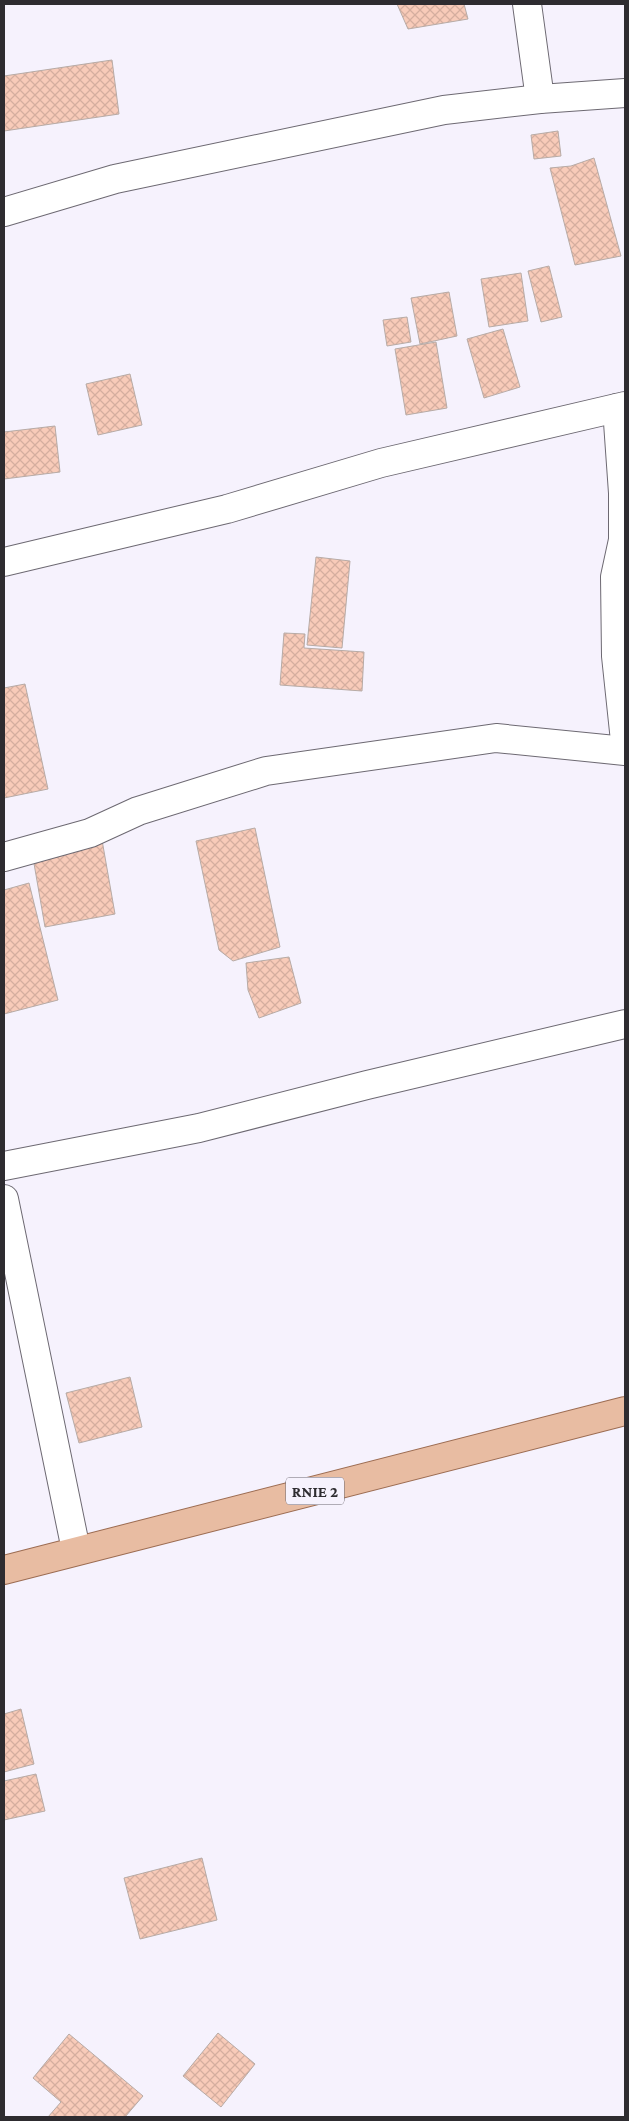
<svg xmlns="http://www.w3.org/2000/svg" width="629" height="2121" font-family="'Crimson Pro',serif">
<defs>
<pattern id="building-cross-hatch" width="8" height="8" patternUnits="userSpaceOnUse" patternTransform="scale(1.25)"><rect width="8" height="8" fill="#f8cbb9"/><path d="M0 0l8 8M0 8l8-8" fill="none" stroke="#d5ae9f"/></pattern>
</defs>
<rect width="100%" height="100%" fill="#f6f2fd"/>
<g fill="url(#building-cross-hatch)" stroke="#b7aba6">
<polygon points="397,4 464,4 468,19 408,29"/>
<polygon points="112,60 119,114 4,131 4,76"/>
<polygon points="558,131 561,156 534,159 531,135"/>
<polygon points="594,158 621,256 575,265 550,168 571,166"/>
<polygon points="549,266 562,317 541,322 528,271"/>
<polygon points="521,273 528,321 489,327 481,279"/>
<polygon points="449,292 457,336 420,344 411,298"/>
<polygon points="407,317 411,342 387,346 383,320"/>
<polygon points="503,329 520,387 484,398 467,339"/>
<polygon points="436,342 447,408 406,415 395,349"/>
<polygon points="130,374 142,425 98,435 86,384"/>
<polygon points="55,426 60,472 4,479 4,432"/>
<polygon points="316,557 350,561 342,648 307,645"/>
<polygon points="284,633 305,634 304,648 364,652 362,691 280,685"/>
<polygon points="25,684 48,789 4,798 4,688"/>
<polygon points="255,828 280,947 233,961 219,950 196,841"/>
<polygon points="102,840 115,914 45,927 32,852"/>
<polygon points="29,883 58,1000 4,1014 4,890"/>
<polygon points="289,957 301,1003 259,1018 248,990 246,963"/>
<polygon points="130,1377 142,1427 79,1443 66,1393"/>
<polygon points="21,1709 34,1764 4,1772 4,1714"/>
<polygon points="36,1774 45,1811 4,1820 4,1781"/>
<polygon points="202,1858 217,1920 140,1939 124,1878"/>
<polygon points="218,2033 255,2064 221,2107 183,2076"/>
<polygon points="69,2034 143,2096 125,2117 48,2117 61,2102 33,2078"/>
</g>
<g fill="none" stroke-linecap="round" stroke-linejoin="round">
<defs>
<g id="street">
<polyline points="527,4 540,99"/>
<polyline points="4,212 115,179 444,110 540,99 625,93"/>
<polyline points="617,408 623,493 623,540 615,577 616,656 625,741"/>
<polyline points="4,562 227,509 381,463 625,406"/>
<polyline points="4,857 90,833 138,811 266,771 496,738 625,751"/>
<polyline points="4,1166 199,1128 367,1085 625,1024"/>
<polyline points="4,1199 76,1550"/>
</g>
<polyline id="primary" points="4,1570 625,1411"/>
</defs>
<use href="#street" stroke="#6d6972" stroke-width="30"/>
<use href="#primary" stroke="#9c6c52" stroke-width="30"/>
<use href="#street" stroke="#fff" stroke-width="28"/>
<use href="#primary" stroke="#e8bca2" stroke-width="28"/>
</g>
<g text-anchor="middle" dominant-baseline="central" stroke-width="4" stroke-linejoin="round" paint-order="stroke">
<rect fill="#f6f2fd" stroke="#6a676e" stroke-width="1" x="286" y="1477.5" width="58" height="27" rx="4"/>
<g font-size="16" font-weight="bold" fill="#2e2c30">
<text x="315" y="1491">RNIE 2</text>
</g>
</g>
<rect width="629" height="2121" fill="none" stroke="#2e2c30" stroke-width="10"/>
</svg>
